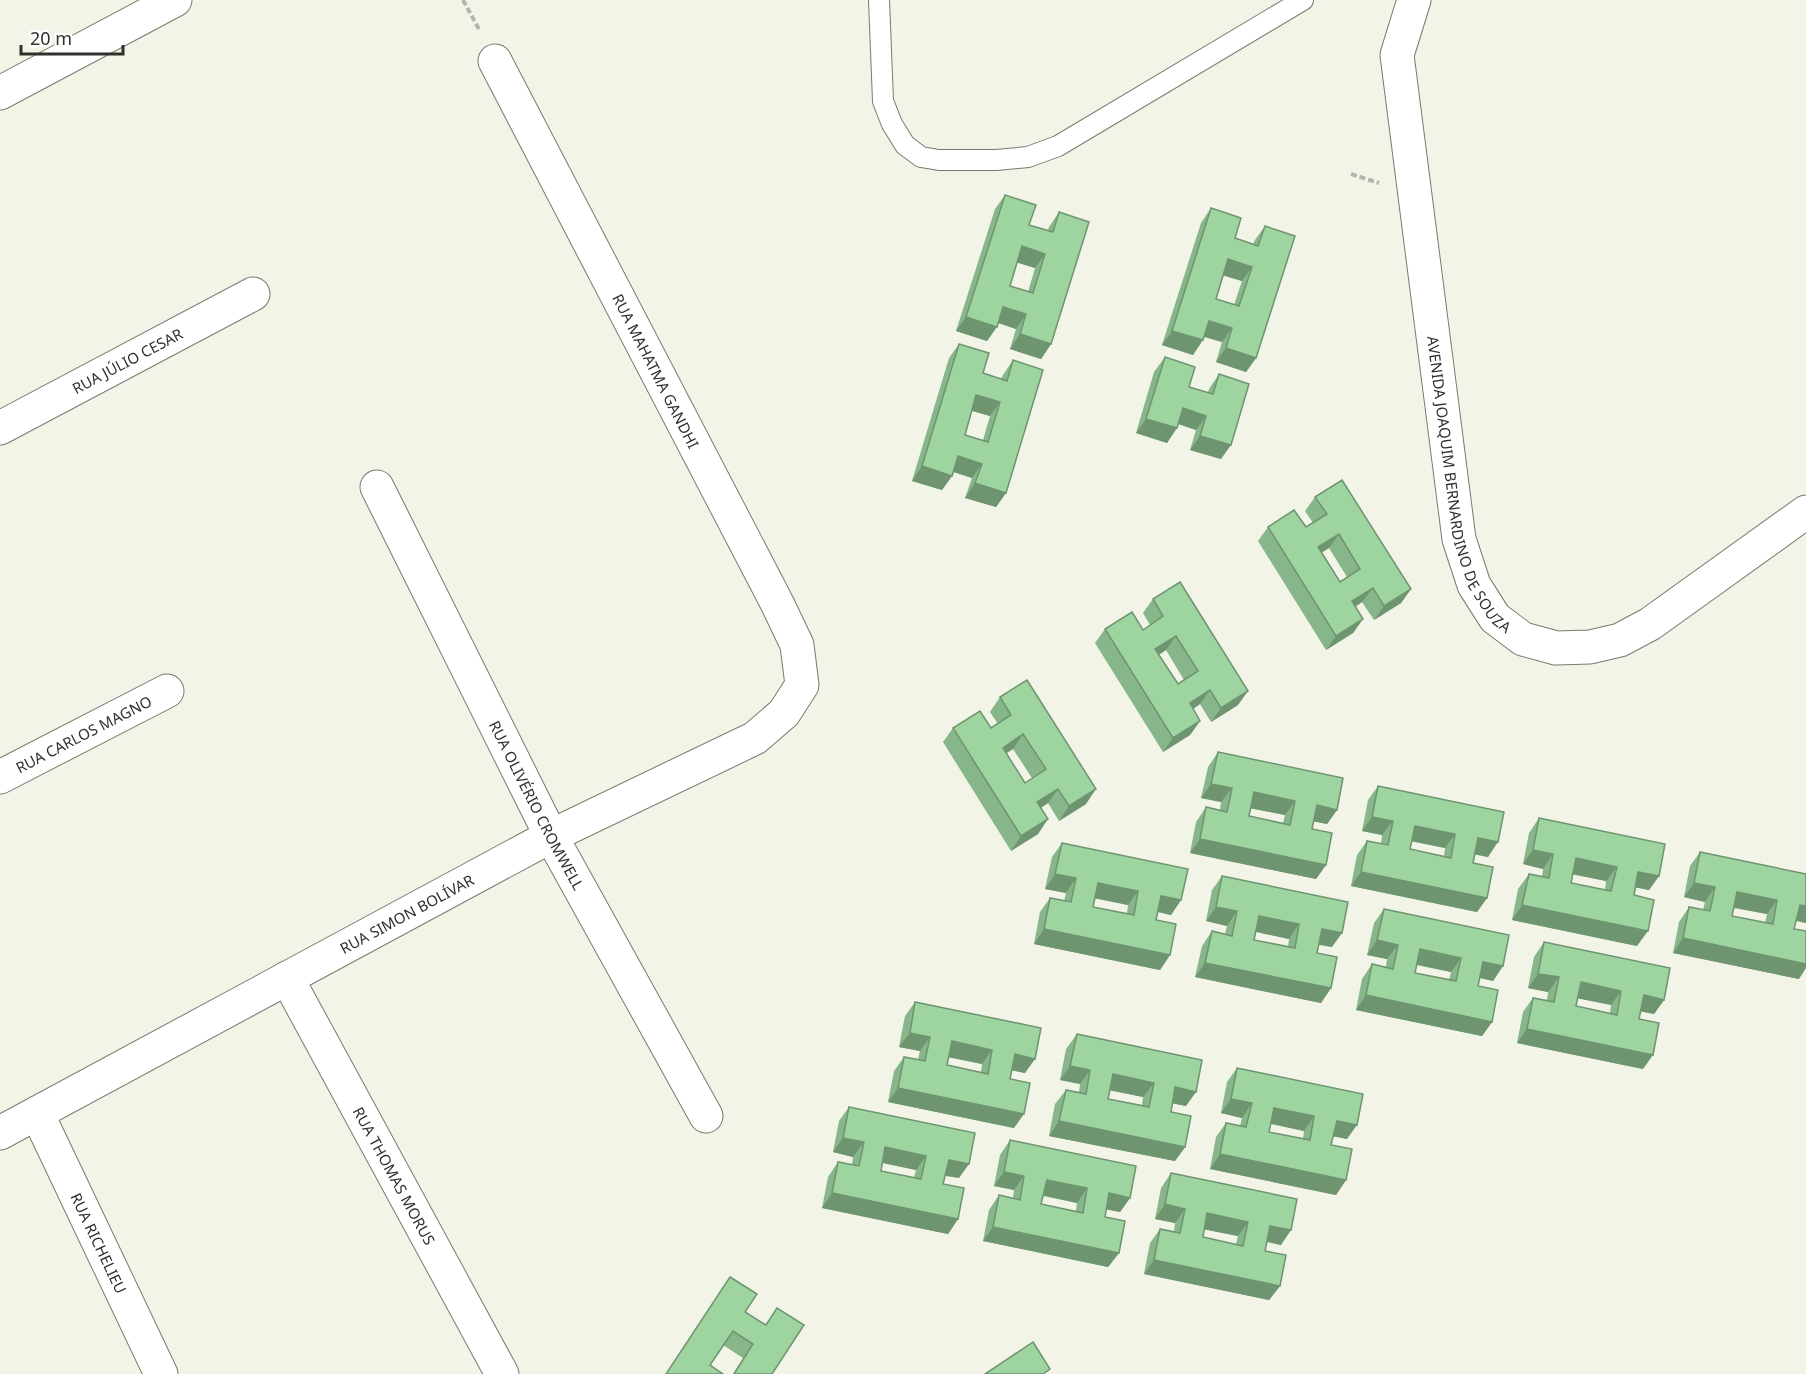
<svg xmlns="http://www.w3.org/2000/svg" width="1806" height="1374" font-family="'Noto Sans',sans-serif">
<rect width="100%" height="100%" fill="#f1f4e6"/>
<g fill="none" stroke-linecap="round" stroke-linejoin="round">
<defs>
<polyline id="lane" points="879,0 883,101 892,124 905,145 921,157 939,160 996,160 1028,157 1058,146 1303,0"/>
<g id="street">
<path id="s1" d="M1414 0 1397 55 1459 539 1474 585 1495 618 1523 639 1556 648 1590 647 1620 640 1650 624 1806 512"/>
<polyline points="0,93 175,0"/>
<path id="s2" d="M0 428 253 294"/>
<path id="s3" d="M377 487 551 836 706 1116"/>
<path id="s4" d="M0 777 167 691"/>
<path id="s5" d="M287 978 502 1374"/>
<path id="s6" d="M37 1113 161 1374"/>
<path id="s7" d="M0 1133 551 836 755 738 784 713 802 685 797 645 778 605 495 61"/>
</g>
</defs>
<use href="#lane" stroke="#787b6e" stroke-width="22"/>
<use href="#street" stroke="#787b6e" stroke-width="35"/>
<g stroke="#b4b6ab" stroke-width="4" stroke-dasharray="6 3" stroke-linecap="butt">
<polyline points="463,0 480,31"/>
<polyline points="1351,174 1379,183"/>
</g>
<use href="#lane" stroke="#fff" stroke-width="20"/>
<use href="#street" stroke="#fff" stroke-width="33"/>
</g>
<g fill="#87b68a" fill-rule="evenodd">
<path d="M1005 195 1029 225 1048 230 1049 227 1059 212 1051 344 1041 359 1010 349 1016 329 998 323 987 341 956 331 995 209ZM1017 262 1035 268 1028 292 1010 286Z"/>
<path d="M1211 208 1235 238 1253 244 1255 240 1265 226 1256 358 1246 372 1216 362 1222 342 1204 337 1193 355 1162 345 1201 223ZM1223 275 1242 281 1234 305 1216 299Z"/>
<path d="M959 344 983 373 1001 379 1003 375 1013 360 1006 493 996 507 965 498 972 478 953 472 952 476 942 490 912 481 949 358ZM972 411 990 416 983 440 965 435Z"/>
<polygon points="1165,357 1189,387 1208,393 1209,389 1219,374 1221,459 1190,450 1196,430 1178,424 1167,443 1136,433 1154,372"/>
<path d="M1315 497 1411 589 1401 603 1374 620 1362 602 1355 607 1363 619 1353 633 1326 650 1258 541 1268 527H1306L1313 523 1305 511ZM1329 548 1347 577 1340 582 1322 552Z"/>
<path d="M1153 599 1238 705 1211 722 1200 704 1193 709 1200 721 1190 735 1163 752 1095 643 1105 629 1143 630 1150 625 1143 613ZM1166 650 1184 680 1178 684 1159 655Z"/>
<path d="M1000 697 1086 804 1059 821 1048 803 1041 808 1038 834 1011 851 943 742 953 728H991L998 724 990 712ZM1013 749 1032 778 1025 783 1006 753Z"/>
<path d="M1218 752 1337 810 1327 824 1313 821 1312 829 1326 865 1316 879 1190 853 1196 822 1206 807 1220 810 1221 802 1201 798 1208 767ZM1250 808 1285 815 1283 823 1249 816Z"/>
<path d="M1378 786 1504 812 1488 857 1474 854 1473 863 1487 898 1477 912 1351 886 1357 855 1367 841 1381 844 1382 835 1362 831 1368 800ZM1412 841 1445 848 1444 857 1410 849Z"/>
<path d="M1539 818 1659 876 1649 890 1635 887 1634 895 1637 946 1512 920 1518 889 1529 874 1542 877 1543 869 1523 864 1529 833ZM1573 874 1606 881 1605 890 1571 883Z"/>
<path d="M1062 843 1181 900 1171 915 1157 912 1156 920 1170 955 1160 970 1034 944 1040 912 1050 898 1064 901 1066 893 1045 889 1052 857ZM1095 898 1128 905 1127 914 1093 907Z"/>
<path d="M1700 852 1806 874V923L1796 921 1794 929 1799 979 1673 953 1679 922 1689 907 1703 910 1705 902 1684 897 1690 866ZM1733 908 1767 914 1765 923 1732 916Z"/>
<path d="M1222 876 1348 902 1332 947 1319 945 1317 953 1331 988 1321 1003 1195 977 1202 946 1212 931 1225 934 1227 926 1206 921 1212 890ZM1256 932 1289 939 1288 947 1254 940Z"/>
<path d="M1384 909 1503 966 1493 981 1479 978 1478 986 1492 1022 1482 1036 1356 1010 1362 979 1372 964 1386 967 1387 959 1367 955 1374 923ZM1416 965 1451 972 1449 980 1415 973Z"/>
<path d="M1544 942 1664 1000 1654 1014 1640 1011 1639 1019 1643 1069 1517 1043 1523 1012 1533 998 1547 1000 1548 992 1528 988 1534 957ZM1578 998 1611 1005 1610 1013 1576 1006Z"/>
<path d="M915 1002 1041 1028 1025 1073 1011 1070 1010 1079 1014 1128 888 1102 894 1071 904 1057 918 1059 920 1051 899 1047 905 1016ZM949 1057 982 1064 981 1072 947 1065Z"/>
<path d="M1077 1034 1202 1060 1186 1106 1173 1103 1171 1112 1185 1147 1175 1161 1049 1136 1055 1104 1066 1090 1079 1093 1080 1084 1060 1080 1066 1049ZM1110 1090 1143 1097 1142 1105 1108 1099Z"/>
<path d="M1237 1068 1363 1094 1347 1139 1333 1136 1331 1145 1346 1180 1336 1195 1210 1169 1216 1137 1226 1123 1240 1126 1242 1118 1221 1113 1227 1082ZM1270 1124 1304 1131 1303 1139 1269 1132Z"/>
<path d="M849 1107 975 1133 959 1178 945 1176 943 1184 958 1219 948 1234 822 1208 828 1177 838 1162 852 1165 853 1157 833 1152 839 1121ZM882 1163 916 1170 914 1178 881 1171Z"/>
<path d="M1010 1140 1130 1198 1120 1212 1106 1209 1105 1217 1119 1253 1108 1267 983 1241 989 1210 999 1195 1013 1198 1014 1190 994 1186 1000 1155ZM1043 1196 1077 1203 1076 1211 1041 1204Z"/>
<path d="M1171 1173 1297 1199 1281 1245 1267 1242 1265 1251 1280 1286 1269 1300 1144 1274 1150 1243 1160 1229 1174 1232 1175 1223 1155 1219 1161 1188ZM1204 1229 1238 1236 1236 1244 1203 1237Z"/>
<polygon points="730,1277 772,1374 733,1374 743,1358 723,1345 710,1365 723,1374 666,1374"/>
</g>
<g fill="#6e9470">
<polygon points="1022,246 1045,254 1035,268 1012,261"/>
<polygon points="1228,259 1252,267 1242,281 1218,274"/>
<polygon points="1003,307 1026,314 1016,329 993,321"/>
<polygon points="966,317 997,327 987,341 956,331"/>
<polygon points="1209,321 1232,328 1222,342 1199,335"/>
<polygon points="1172,331 1203,340 1193,355 1162,345"/>
<polygon points="1020,334 1051,344 1041,359 1010,349"/>
<polygon points="1226,348 1256,358 1246,372 1216,362"/>
<polygon points="976,395 1000,402 990,416 966,409"/>
<polygon points="1183,408 1206,416 1196,430 1173,422"/>
<polygon points="1146,419 1177,428 1167,443 1136,433"/>
<polygon points="1200,436 1231,445 1221,459 1190,450"/>
<polygon points="958,456 982,464 972,478 948,470"/>
<polygon points="922,466 952,476 942,490 912,481"/>
<polygon points="975,483 1006,493 996,507 965,498"/>
<polygon points="1339,534 1329,548 1308,561 1318,547"/>
<polygon points="1373,588 1362,602 1342,615 1352,601"/>
<polygon points="1411,589 1401,603 1374,620 1384,606"/>
<polygon points="1363,619 1353,633 1326,650 1336,636"/>
<polygon points="1176,636 1166,650 1145,663 1155,649"/>
<polygon points="1210,690 1200,704 1179,718 1190,703"/>
<polygon points="1248,691 1238,705 1211,722 1221,708"/>
<polygon points="1200,721 1190,735 1163,752 1173,738"/>
<polygon points="1023,734 1013,749 993,762 1003,748"/>
<polygon points="1211,784 1232,788 1221,802 1201,798"/>
<polygon points="1058,789 1048,803 1027,816 1037,802"/>
<polygon points="1096,789 1086,804 1059,821 1069,806"/>
<polygon points="1254,792 1295,801 1285,815 1244,807"/>
<polygon points="1317,805 1337,810 1327,824 1306,820"/>
<polygon points="1372,817 1393,821 1382,835 1362,831"/>
<polygon points="1048,819 1038,834 1011,851 1021,836"/>
<polygon points="1415,826 1455,834 1445,848 1405,840"/>
<polygon points="1478,838 1498,842 1488,857 1468,853"/>
<polygon points="1200,839 1326,865 1316,879 1190,853"/>
<polygon points="1533,850 1553,854 1543,869 1523,864"/>
<polygon points="1576,858 1617,867 1606,881 1566,873"/>
<polygon points="1361,872 1487,898 1477,912 1351,886"/>
<polygon points="1638,872 1659,876 1649,890 1628,886"/>
<polygon points="1055,874 1076,878 1066,893 1045,889"/>
<polygon points="1098,883 1138,891 1128,905 1088,897"/>
<polygon points="1694,883 1715,887 1705,902 1684,897"/>
<polygon points="1737,892 1777,900 1767,914 1727,906"/>
<polygon points="1161,896 1181,900 1171,915 1151,910"/>
<polygon points="1522,905 1648,931 1637,946 1512,920"/>
<polygon points="1800,905 1806,906 1806,923 1790,919"/>
<polygon points="1216,907 1237,911 1227,926 1206,921"/>
<polygon points="1259,916 1299,924 1289,939 1248,930"/>
<polygon points="1044,929 1170,955 1160,970 1034,944"/>
<polygon points="1322,929 1342,933 1332,947 1312,943"/>
<polygon points="1683,938 1806,964 1806,968 1799,979 1673,953"/>
<polygon points="1377,940 1398,945 1387,959 1367,955"/>
<polygon points="1420,949 1461,958 1451,972 1410,963"/>
<polygon points="1483,962 1503,966 1493,981 1472,976"/>
<polygon points="1205,963 1331,988 1321,1003 1195,977"/>
<polygon points="1538,974 1559,977 1548,992 1528,988"/>
<polygon points="1581,982 1621,991 1611,1005 1571,997"/>
<polygon points="1366,995 1492,1022 1482,1036 1356,1010"/>
<polygon points="1644,995 1664,1000 1654,1014 1634,1010"/>
<polygon points="1527,1029 1653,1055 1643,1069 1517,1043"/>
<polygon points="910,1033 930,1037 920,1051 899,1047"/>
<polygon points="952,1041 992,1050 982,1064 942,1056"/>
<polygon points="1015,1054 1035,1059 1025,1073 1005,1069"/>
<polygon points="1070,1066 1090,1070 1080,1084 1060,1080"/>
<polygon points="1113,1074 1154,1083 1143,1097 1103,1089"/>
<polygon points="1175,1087 1196,1092 1186,1106 1165,1102"/>
<polygon points="898,1088 1024,1114 1014,1128 888,1102"/>
<polygon points="1231,1099 1252,1103 1242,1118 1221,1113"/>
<polygon points="1274,1108 1314,1116 1304,1131 1264,1122"/>
<polygon points="1059,1121 1185,1147 1175,1161 1049,1136"/>
<polygon points="1337,1121 1357,1125 1347,1139 1327,1135"/>
<polygon points="843,1138 864,1142 853,1157 833,1152"/>
<polygon points="885,1147 926,1156 916,1170 875,1161"/>
<polygon points="1220,1154 1346,1180 1336,1195 1210,1169"/>
<polygon points="949,1160 969,1164 959,1178 938,1174"/>
<polygon points="1004,1172 1024,1176 1014,1190 994,1186"/>
<polygon points="1047,1180 1087,1188 1077,1203 1037,1194"/>
<polygon points="832,1193 958,1219 948,1234 822,1208"/>
<polygon points="1109,1193 1130,1198 1120,1212 1099,1208"/>
<polygon points="1165,1204 1185,1209 1175,1223 1155,1219"/>
<polygon points="1207,1213 1248,1222 1238,1236 1197,1228"/>
<polygon points="1270,1226 1291,1230 1281,1245 1260,1240"/>
<polygon points="993,1227 1119,1253 1108,1267 983,1241"/>
<polygon points="1154,1260 1280,1286 1269,1300 1144,1274"/>
</g>
<g fill="#9dd4a0" stroke="#6e9470" stroke-width="1.5" fill-rule="evenodd">
<path d="M1005 195 1036 205 1029 225 1053 232 1059 212 1089 222 1051 344 1020 334 1026 314 1003 307 997 327 966 317ZM1022 246 1045 254 1033 293 1010 286Z"/>
<path d="M1211 208 1241 218 1235 238 1258 246 1265 226 1295 236 1256 358 1226 348 1232 328 1209 321 1203 340 1172 331ZM1228 259 1252 267 1239 306 1216 299Z"/>
<path d="M959 344 989 353 983 373 1007 381 1013 360 1043 370 1006 493 975 483 982 464 958 456 952 476 922 466ZM976 395 1000 402 988 442 965 435Z"/>
<polygon points="1165,357 1195,367 1189,387 1213,394 1219,374 1249,384 1231,445 1200,436 1206,416 1183,408 1177,428 1146,419"/>
<path d="M1342 480 1411 589 1384 606 1373 588 1352 601 1363 619 1336 636 1268 527 1294 510 1306 527 1327 514 1315 497ZM1339 534 1360 569 1340 582 1318 547Z"/>
<path d="M1180 582 1248 691 1221 708 1210 690 1190 703 1200 721 1173 738 1105 629 1132 612 1143 630 1163 616 1153 599ZM1176 636 1198 671 1178 684 1155 649Z"/>
<path d="M1027 680 1096 789 1069 806 1058 789 1037 802 1048 819 1021 836 953 728 980 711 991 728 1011 715 1000 697ZM1023 734 1046 769 1025 783 1003 748Z"/>
<path d="M1218 752 1343 778 1337 810 1317 805 1312 829 1332 833 1326 865 1200 839 1206 807 1227 812 1232 788 1211 784ZM1254 792 1295 801 1290 825 1249 816Z"/>
<path d="M1378 786 1504 812 1498 842 1478 838 1473 863 1493 867 1487 898 1361 872 1367 841 1388 845 1393 821 1372 817ZM1415 826 1455 834 1451 858 1410 849Z"/>
<path d="M1539 818 1665 844 1659 876 1638 872 1634 895 1654 900 1648 931 1522 905 1529 874 1549 878 1553 854 1533 850ZM1576 858 1617 867 1611 891 1571 883Z"/>
<path d="M1062 843 1188 869 1181 900 1161 896 1156 920 1176 924 1170 955 1044 929 1050 898 1071 902 1076 878 1055 874ZM1098 883 1138 891 1134 915 1093 907Z"/>
<path d="M1700 852 1806 874V906L1800 905 1794 929 1806 931V964L1683 938 1689 907 1710 911 1715 887 1694 883ZM1737 892 1777 900 1773 924 1732 916Z"/>
<path d="M1222 876 1348 902 1342 933 1322 929 1317 953 1337 957 1331 988 1205 963 1212 931 1232 936 1237 911 1216 907ZM1259 916 1299 924 1295 948 1254 940Z"/>
<path d="M1384 909 1509 935 1503 966 1483 962 1478 986 1498 990 1492 1022 1366 995 1372 964 1393 969 1398 945 1377 940ZM1420 949 1461 958 1456 981 1415 973Z"/>
<path d="M1544 942 1670 968 1664 1000 1644 995 1639 1019 1659 1023 1653 1055 1527 1029 1533 998 1554 1002 1559 977 1538 974ZM1581 982 1621 991 1617 1015 1576 1006Z"/>
<path d="M915 1002 1041 1028 1035 1059 1015 1054 1010 1079 1030 1083 1024 1114 898 1088 904 1057 925 1061 930 1037 910 1033ZM952 1041 992 1050 988 1074 947 1065Z"/>
<path d="M1077 1034 1202 1060 1196 1092 1175 1087 1171 1112 1191 1116 1185 1147 1059 1121 1066 1090 1086 1094 1090 1070 1070 1066ZM1113 1074 1154 1083 1149 1107 1108 1099Z"/>
<path d="M1237 1068 1363 1094 1357 1125 1337 1121 1331 1145 1352 1149 1346 1180 1220 1154 1226 1123 1246 1127 1252 1103 1231 1099ZM1274 1108 1314 1116 1310 1140 1269 1132Z"/>
<path d="M849 1107 975 1133 969 1164 949 1160 943 1184 964 1188 958 1219 832 1193 838 1162 859 1166 864 1142 843 1138ZM885 1147 926 1156 921 1179 881 1171Z"/>
<path d="M1010 1140 1136 1166 1130 1198 1109 1193 1105 1217 1125 1221 1119 1253 993 1227 999 1195 1020 1200 1024 1176 1004 1172ZM1047 1180 1087 1188 1083 1213 1041 1204Z"/>
<path d="M1171 1173 1297 1199 1291 1230 1270 1226 1265 1251 1286 1255 1280 1286 1154 1260 1160 1229 1180 1233 1185 1209 1165 1204ZM1207 1213 1248 1222 1243 1246 1203 1237Z"/>
<polygon points="730,1277 757,1294 745,1312 766,1325 777,1308 804,1325 772,1374 734,1374 753,1344 733,1331 710,1365 723,1374 666,1374"/>
<polygon points="1033,1342 1050,1369 1043,1374 985,1374"/>
</g>
<g text-anchor="middle" dominant-baseline="central" stroke-width="5" stroke-linejoin="round" paint-order="stroke">
<g font-size="15" fill="#30312c" stroke="#fff">
<text stroke="none"><textPath href="#s2" startOffset="144">RUA JÚLIO CESAR</textPath></text>
<text transform="translate(656 371) rotate(63)">RUA MAHATMA GANDHI</text>
<text stroke="none"><textPath href="#s1" startOffset="496">AVENIDA JOAQUIM BERNARDINO DE SOUZA</textPath></text>
<text stroke="none"><textPath href="#s4" startOffset="94">RUA CARLOS MAGNO</textPath></text>
<text stroke="none"><textPath href="#s3" startOffset="356">RUA OLIVÉRIO CROMWELL</textPath></text>
<text stroke="none"><textPath href="#s7" startOffset="462">RUA SIMON BOLÍVAR</textPath></text>
<text stroke="none"><textPath href="#s5" startOffset="225">RUA THOMAS MORUS</textPath></text>
<text stroke="none"><textPath href="#s6" startOffset="144">RUA RICHELIEU</textPath></text>
</g>
</g>
<path d="M21 45v9h102v-9" fill="none" stroke="#30312c" stroke-width="3"/>
<text x="30" y="45" font-size="18" fill="#30312c" stroke="#ffffff" stroke-width="4.5" paint-order="stroke">20 m</text>
</svg>
